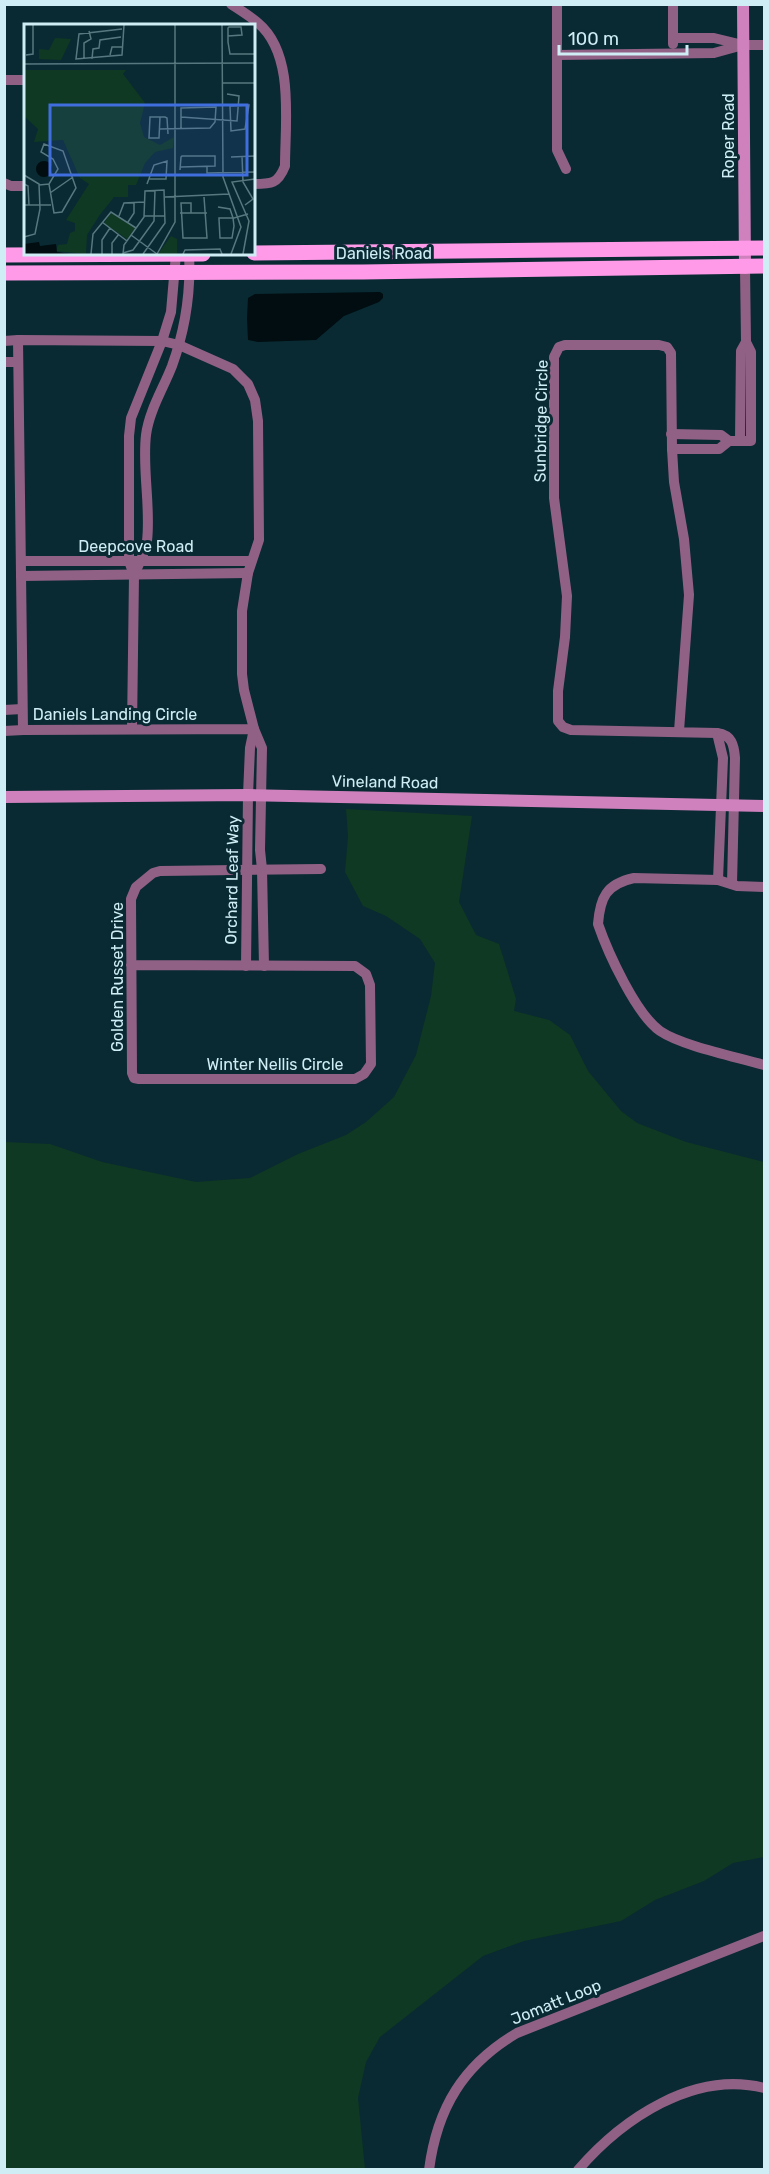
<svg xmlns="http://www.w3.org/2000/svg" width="769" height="2174" font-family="Rubik,sans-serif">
<rect width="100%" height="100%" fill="#092a32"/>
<polygon fill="#0f3922" points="346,809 472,816 459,902 476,935 499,944 516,999 514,1011 549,1020 570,1035 588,1071 621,1111 637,1123 686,1142 764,1162 764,1857 733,1863 704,1881 655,1900 621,1921 524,1941 483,1956 380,2037 366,2062 358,2098 365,2169 5,2169 5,1142 50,1144 102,1162 196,1182 250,1178 298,1154 346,1135 366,1122 394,1097 416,1055 431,996 435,963 420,939 386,916 363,906 345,872 348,836"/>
<polygon fill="#010d11" points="380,292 383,294 383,298 379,302 344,316 316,340 258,342 248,340 247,318 248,298 255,294"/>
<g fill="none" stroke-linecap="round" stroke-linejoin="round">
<g stroke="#916185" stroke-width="10">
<path d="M231 4C240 10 250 16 258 23 295 54 285 122 285 166 278 184 271 184 254 184"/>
<polyline points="557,4 557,150 566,169"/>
<polyline points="673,4 673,44"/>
<polyline points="673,38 714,38 743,45 764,45"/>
<polyline points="557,55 714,53 743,45"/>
<polyline points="4,80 26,80"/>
<polyline points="4,183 11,186 26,186"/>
<polyline points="4,341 18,340"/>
<polyline points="4,362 18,362"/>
<polyline points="671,434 721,435 729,441 751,441 751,352 746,342"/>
<polyline points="740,440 741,351 746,342 745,268"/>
<polyline points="672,449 719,449 729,441"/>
<polyline points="21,561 251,561"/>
<path d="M134 575C139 564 145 553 147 541 151 506 142 470 146 435 149 411 163 389 172 366 185 330 191 292 189 254"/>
<polyline points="21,576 248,573"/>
<polyline points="4,710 22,709"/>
<polyline points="132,729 134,575 129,561 129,436 131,418 162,341 171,312 176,254"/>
<polyline points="254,729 23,730 18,340 162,341 179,345 233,369 248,384 255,400 258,421 259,540 248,573 242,611 242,674 244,690 254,729 262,748 260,850 262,869 264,966"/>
<polyline points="4,731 23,730"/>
<path d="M679 731 689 595 684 539 674 482 672 449 671 353 667 347 659 345H565L559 347 554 357V498L567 596 565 637 558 691V721L563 727 571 730 717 733C732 735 734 745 735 758L732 884"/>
<polyline points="717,733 723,758 718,880"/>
<path d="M764 887 737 886 718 880 634 878C606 884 600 898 598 924 608 953 636 1014 660 1031 682 1046 737 1057 764 1065"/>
<polyline points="131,965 355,966 366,974 370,985 371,1064 364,1074 355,1079 139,1079 134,1078 132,1073 131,899 136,887 153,873 160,871 321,869"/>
<polyline points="246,966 248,795 250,748 254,729"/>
<path d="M429 2170C437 2108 463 2065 517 2033L764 1936"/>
<path d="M578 2170C622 2119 694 2070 764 2088"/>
</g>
<g stroke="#cf81bd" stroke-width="12">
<polyline points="743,4 745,268"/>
<polyline points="4,797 248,795 764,806"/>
</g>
<g stroke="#ff9ae8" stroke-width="15">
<polyline points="254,253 764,248"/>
<polyline points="4,255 203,254"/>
<polyline points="4,273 363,272 764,266"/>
</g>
</g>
<g text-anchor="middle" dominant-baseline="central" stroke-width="6" stroke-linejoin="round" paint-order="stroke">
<g font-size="16" fill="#cfedf5" stroke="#092a32">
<text transform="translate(728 136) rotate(-90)">Roper Road</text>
<text x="384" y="253">Daniels Road</text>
<text transform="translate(541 421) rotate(-89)">Sunbridge Circle</text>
<text x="136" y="546">Deepcove Road</text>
<text x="115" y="714">Daniels Landing Circle</text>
<text transform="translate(385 782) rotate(1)">Vineland Road</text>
<text transform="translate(232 880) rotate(-89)">Orchard Leaf Way</text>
<text transform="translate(117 977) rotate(-90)">Golden Russet Drive</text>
<text x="275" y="1064">Winter Nellis Circle</text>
<text transform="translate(556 2002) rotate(-22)">Jomatt Loop</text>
</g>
</g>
<g transform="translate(24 24)">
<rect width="231" height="231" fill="#092a32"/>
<path d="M31 14 47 15 37 36 15 35V25L25 26ZM0 46H102L99 50 121 79 116 99 120 113 136 121 150 113 149 124 131 128 121 139 112 161H104V173H90L75 192 63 211 62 230 32 227 34 221 43 220 46 209 51 207V199L42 196 65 160 56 154 39 116 10 118 14 105 0 92ZM87 189 111 204 103 215 80 199ZM147 212 153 215V230H134Z" fill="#0f3922"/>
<path d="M12 145a8 8 0 1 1 16 0a8 8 0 1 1-16 0ZM15 218 16 222 32 220 33 228 46 230H0V220Z" fill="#010d11"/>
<path fill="none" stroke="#587880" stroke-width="1.5" d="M198 1 199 153 217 203 207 230M98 5 55 10 52 35 98 31 100 1M204 12 218 11 217 3H205L204 4V18L206 30H231M2 31 9 30V1M86 31 88 23H98M60 35V19L67 15 65 7M68 35 69 25 75 24 76 16 97 13M0 40 231 39M199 59H231M225 81 221 105 207 107 206 82ZM136 93 135 114H125L126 93H141L143 94 144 110M157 93 213 97 215 72 203 70M135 105 186 104 191 98 192 83 157 84V104M218 132 219 158 229 175 221 181M207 133 231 132M183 142V149L231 148M156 146 157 133 158 132H191V142L157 143M0 151 15 160 16 185 11 210 0 213M0 160 4 162 5 181H0M123 160 130 141 143 137 142 155H125M15 161 25 160 30 189 38 188 52 164 39 127 20 120 17 128 29 135 34 145 25 160M26 169 49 153M141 173 205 170M5 181H27M194 183 206 185 209 194 210 202 208 214H196L195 195V194H210L224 190M156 189H183M167 189V179H157L159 214H183L180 173M95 192 100 179 120 178M120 192H141M78 198 103 217M104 198 110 189V178M107 211 133 230M99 229 109 226 130 197 131 166M67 230 69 210 87 188 112 204M78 230V216L86 204M88 230V219L95 210M99 230 100 221 120 193 121 167 140 166 141 199 119 230M133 230 151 198V1M159 230 161 226 196 225 198 230M219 230 225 197 208 158 231 155"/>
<path fill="#416ede" fill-opacity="0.15" stroke="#416ede" stroke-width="3" d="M26 81H223V151H26Z"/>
<rect width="231" height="231" fill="none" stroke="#cfedf5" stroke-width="3"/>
</g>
<rect width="769" height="2174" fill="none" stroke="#cfedf5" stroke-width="12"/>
<path d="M559 45v9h128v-9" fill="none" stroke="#cfedf5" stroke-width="3"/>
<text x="568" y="45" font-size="18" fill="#cfedf5" stroke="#092a32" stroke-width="4.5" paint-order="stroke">100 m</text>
</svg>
